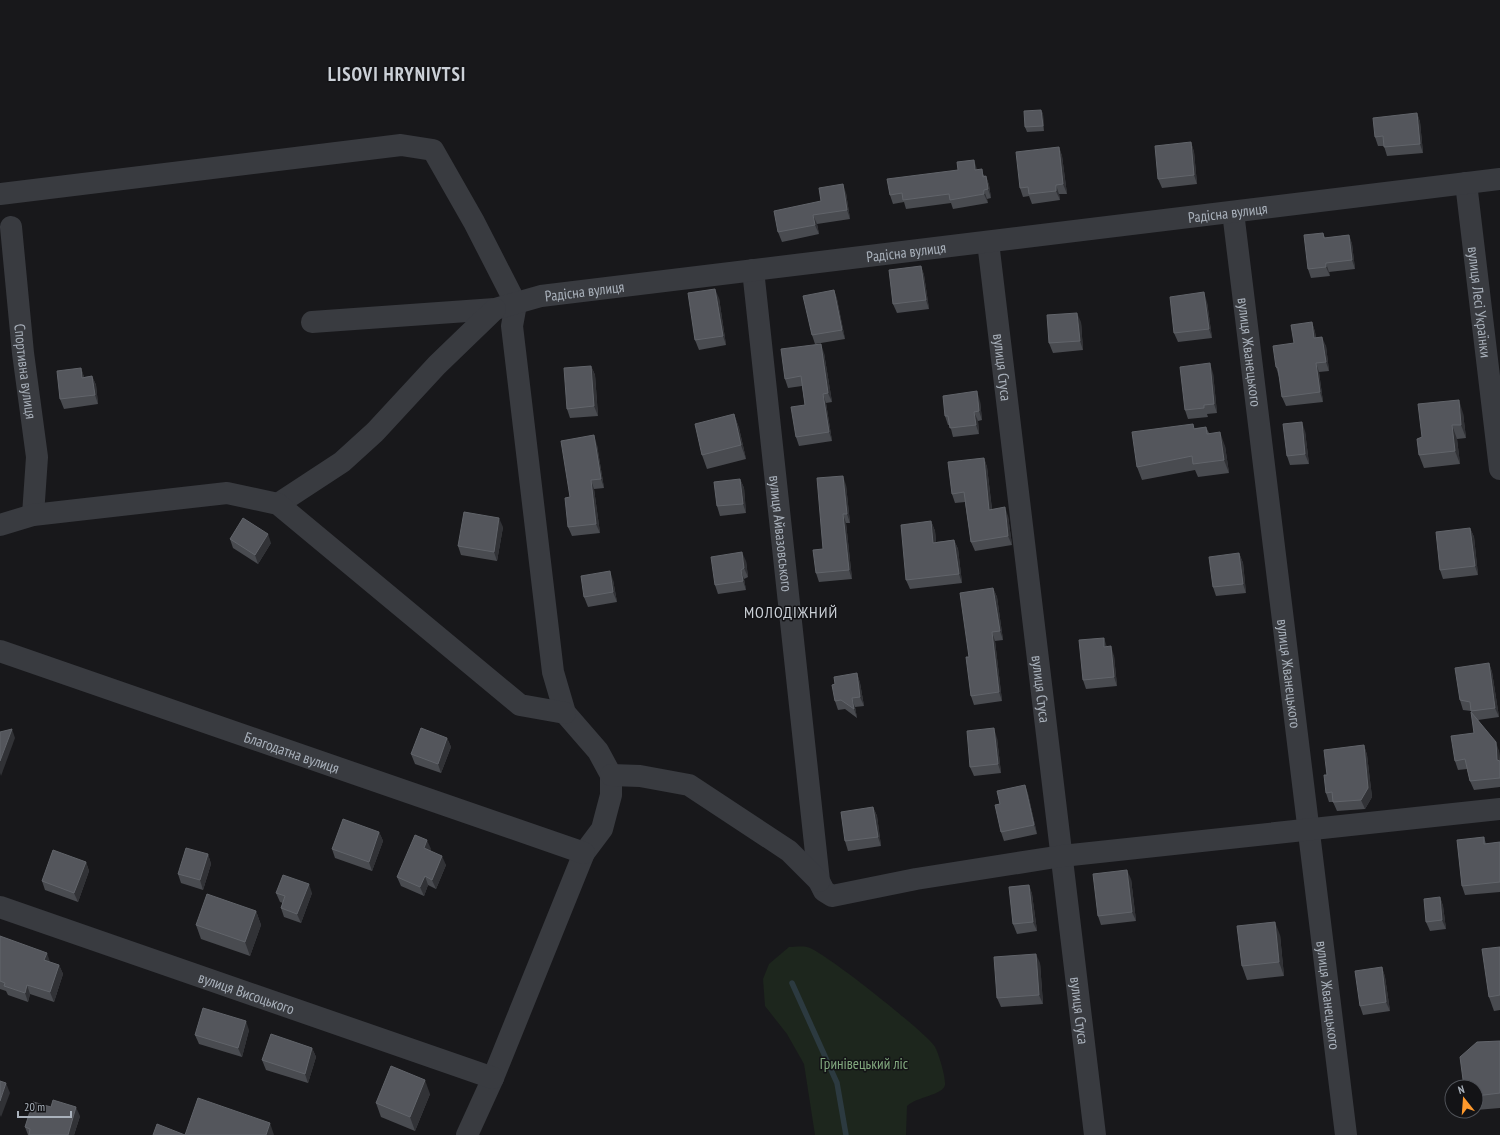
<svg xmlns="http://www.w3.org/2000/svg" width="1500" height="1135" font-family="'PT Sans Narrow',sans-serif">
<rect width="100%" height="100%" fill="#18181b"/>
<path fill="#1d261d" d="M789 947C794 947 801 946 807 947 821 949 928 1034 935 1047 939 1054 946 1078 945 1085 943 1095 916 1097 907 1106L906 1135H815L804 1064 787 1034 765 1006 763 979 769 964Z"/>
<g fill="none" stroke-linecap="round" stroke-linejoin="round">
<polyline stroke="#2c3a40" stroke-width="5.5" points="792,983 837,1083 846,1135"/>
<g stroke="#393b40" stroke-width="22">
<path id="s1" d="M1466 183 1500 469"/>
<polyline points="0,194 401,145 433,150 474,222 516,304 512,326 553,672 565,713 598,751 611,775 611,795 602,829 584,853 493,1078 467,1135"/>
<path id="s2" d="M1233 212 1346 1135"/>
<path id="s3" d="M11 227 23 353 37 457 33 515"/>
<path id="s4" d="M988 242 1095 1135"/>
<path id="s5" d="M753 270 819 881 824 891 832 896 916 879 1062 856 1500 809"/>
<path id="s6" d="M312 322 495 309 541 296 1500 179"/>
<polyline points="278,504 342,462 375,432 437,365 495,309"/>
<polyline points="0,525 33,515 227,493 278,504 520,705 565,713"/>
<path id="s7" d="M0 651 584 853"/>
<polyline points="611,775 640,776 689,785 789,851 819,881"/>
<path id="s8" d="M0 907 493 1078"/>
</g>
</g>
<g fill="#494b50">
<polygon points="1041,110 1043,114 1044,131 1027,132 1025,127"/>
<polygon points="1417,113 1420,122 1423,153 1387,156 1384,146 1378,146 1375,137"/>
<polygon points="1191,142 1194,152 1197,184 1162,188 1158,179"/>
<polygon points="1059,147 1062,156 1067,194 1059,194 1060,200 1032,204 1029,196 1023,197 1020,188"/>
<polygon points="977,169 985,176 986,176 989,185 991,198 987,199 988,203 953,209 951,203 906,209 904,202 893,204 890,195"/>
<polygon points="846,193 850,219 817,224 819,234 782,242 778,232 821,201"/>
<polygon points="1323,233 1325,238 1349,235 1352,244 1355,269 1329,272 1330,276 1311,278 1308,269"/>
<polygon points="921,266 924,275 929,309 897,313 893,304"/>
<polygon points="834,290 837,299 845,339 815,344 812,335"/>
<polygon points="719,298 726,345 699,350 695,340"/>
<polygon points="1207,302 1212,338 1178,342 1174,333"/>
<polygon points="1081,322 1083,350 1053,353 1049,343"/>
<polygon points="1312,322 1315,332 1316,338 1326,346 1329,371 1319,372 1323,402 1286,406 1282,397 1280,377 1279,377 1276,367 1294,343"/>
<polygon points="824,353 832,402 826,403 832,441 799,446 796,437 805,405 802,386 788,388 785,379"/>
<polygon points="591,366 595,375 598,416 570,418 567,409"/>
<polygon points="81,368 84,377 92,376 96,385 98,404 64,409 60,399"/>
<polygon points="1213,373 1217,413 1207,414 1208,417 1188,419 1185,410"/>
<polygon points="980,401 982,420 978,421 979,434 953,437 950,425 948,425 945,416"/>
<polygon points="1463,413 1466,438 1457,439 1460,464 1424,468 1419,455 1422,437"/>
<polygon points="734,414 739,428 746,459 707,469 702,455"/>
<polygon points="1206,427 1209,433 1225,446 1229,473 1198,477 1195,470 1142,480 1137,467 1195,428"/>
<polygon points="1305,431 1309,464 1290,465 1287,456"/>
<polygon points="597,445 604,488 594,489 600,533 572,536 568,527 570,497"/>
<polygon points="984,458 987,467 992,509 1008,516 1012,545 975,551 971,542 965,502 955,503 952,494"/>
<polygon points="740,479 744,488 746,513 720,516 717,506"/>
<polygon points="846,485 850,523 846,523 852,579 819,582 816,573 823,549"/>
<polygon points="931,521 935,531 936,542 954,540 958,549 962,583 910,589 906,580"/>
<polygon points="503,527 497,561 461,555 458,546"/>
<polygon points="1470,528 1474,537 1478,575 1443,579 1440,570"/>
<polygon points="230,539 271,543 258,564 233,548"/>
<polygon points="1239,553 1243,563 1246,593 1216,596 1213,587"/>
<polygon points="746,561 748,577 744,579 746,590 718,594 715,585"/>
<polygon points="613,580 617,602 588,607 584,597"/>
<polygon points="993,588 997,597 1003,640 995,641 1002,701 974,705 971,696 969,657"/>
<polygon points="1107,647 1114,656 1117,686 1086,689 1083,680"/>
<polygon points="1489,663 1492,672 1499,717 1478,720 1499,751 1500,760 1500,787 1474,790 1470,781 1467,769 1458,770 1455,761 1474,733 1471,711 1463,710 1460,700"/>
<polygon points="857,673 860,683 864,706 855,707 857,718 845,709 838,710 835,701 835,684"/>
<polygon points="447,738 451,747 441,773 415,764 411,754"/>
<polygon points="997,738 1001,773 974,776 970,767"/>
<polygon points="1364,745 1367,755 1372,797 1365,809 1337,811 1333,802 1329,802 1326,793 1327,775"/>
<polygon points="1025,785 1028,794 1037,834 1004,841 1001,832 1000,804"/>
<polygon points="873,807 877,816 881,846 848,851 845,841"/>
<polygon points="379,832 383,841 372,871 335,858 332,849"/>
<polygon points="1484,837 1486,844 1500,842 1500,892 1465,895 1462,886"/>
<polygon points="431,849 430,850 446,865 436,889 428,885 424,896 401,886 397,877"/>
<polygon points="208,854 211,864 203,890 181,883 178,874"/>
<polygon points="86,862 89,871 78,902 45,890 42,881"/>
<polygon points="1131,879 1136,921 1101,925 1098,916"/>
<polygon points="1029,885 1032,894 1037,931 1017,934 1013,924"/>
<polygon points="276,893 312,893 301,923 284,917 281,908 283,903 280,902"/>
<polygon points="1440,897 1443,906 1446,929 1430,931 1426,922"/>
<polygon points="256,911 261,925 250,956 201,939 196,925"/>
<polygon points="1280,935 1284,976 1247,980 1242,966"/>
<polygon points="0,936 50,962 59,965 63,974 54,1002 30,994 28,1002 8,995 6,991 0,989"/>
<polygon points="1500,947 1500,1010 1494,1011 1489,997"/>
<polygon points="1040,963 1043,1004 1001,1007 997,998"/>
<polygon points="1382,967 1385,977 1390,1011 1363,1015 1360,1006"/>
<polygon points="249,1030 242,1057 199,1044 195,1035"/>
<polygon points="1500,1041 1500,1108 1476,1110 1476,1087"/>
<polygon points="312,1048 316,1057 308,1083 266,1070 262,1060"/>
<polygon points="430,1094 415,1131 381,1117 376,1103"/>
<polygon points="80,1116 74,1135 28,1135 25,1127"/>
</g>
<g fill="#313236">
<polygon points="1041,110 1043,114 1044,131 1043,126"/>
<polygon points="1417,113 1420,122 1423,153 1420,144"/>
<polygon points="1191,142 1194,152 1197,184 1194,175"/>
<polygon points="1059,147 1062,156 1067,194 1063,184"/>
<polygon points="974,160 977,169 978,179 975,170"/>
<polygon points="986,176 989,185 991,198 988,189"/>
<polygon points="843,184 846,193 850,219 847,210"/>
<polygon points="1056,185 1059,194 1060,200 1056,191"/>
<polygon points="984,190 987,199 988,203 984,194"/>
<polygon points="813,215 817,224 819,234 815,225"/>
<polygon points="1349,235 1352,244 1355,269 1352,260"/>
<polygon points="1326,263 1329,272 1330,276 1326,267"/>
<polygon points="921,266 924,275 929,309 926,300"/>
<polygon points="715,289 719,298 726,345 723,336"/>
<polygon points="834,290 837,299 845,339 842,330"/>
<polygon points="1204,292 1207,302 1212,338 1209,329"/>
<polygon points="1077,313 1081,322 1083,350 1080,341"/>
<polygon points="1312,322 1315,332 1317,348 1314,338"/>
<polygon points="1322,337 1326,346 1329,371 1326,362"/>
<polygon points="821,344 824,353 832,402 828,393"/>
<polygon points="1210,363 1213,373 1217,413 1214,404"/>
<polygon points="1316,363 1319,372 1323,402 1320,392"/>
<polygon points="591,366 595,375 598,416 594,406"/>
<polygon points="81,368 84,377 82,378"/>
<polygon points="92,376 96,385 98,404 95,395"/>
<polygon points="977,391 980,401 982,420 979,411"/>
<polygon points="823,394 826,403 832,441 829,432"/>
<polygon points="1459,400 1463,413 1466,438 1461,425"/>
<polygon points="974,412 978,421 979,434 976,425"/>
<polygon points="734,414 739,428 746,459 741,445"/>
<polygon points="1302,422 1305,431 1309,464 1305,454"/>
<polygon points="1452,425 1457,439 1460,464 1455,451"/>
<polygon points="1220,432 1225,446 1229,473 1224,460"/>
<polygon points="594,435 597,445 604,488 601,479"/>
<polygon points="984,458 987,467 993,519 989,510"/>
<polygon points="843,476 846,485 850,523 847,514"/>
<polygon points="740,479 744,488 746,513 743,504"/>
<polygon points="591,480 594,489 600,533 596,524"/>
<polygon points="1005,507 1008,516 1012,545 1008,536"/>
<polygon points="843,514 846,523 852,579 849,570"/>
<polygon points="499,518 503,527 497,561 494,552"/>
<polygon points="931,521 935,531 937,552 933,543"/>
<polygon points="1470,528 1474,537 1478,575 1475,566"/>
<polygon points="268,534 271,543 258,564 255,555"/>
<polygon points="954,540 958,549 962,583 959,574"/>
<polygon points="742,552 746,561 748,577 744,568"/>
<polygon points="1239,553 1243,563 1246,593 1243,584"/>
<polygon points="741,570 744,579 746,590 743,581"/>
<polygon points="610,571 613,580 617,602 613,592"/>
<polygon points="993,588 997,597 1003,640 1000,631"/>
<polygon points="992,632 995,641 1002,701 999,692"/>
<polygon points="1104,638 1107,647 1104,647"/>
<polygon points="1111,646 1114,656 1117,686 1114,677"/>
<polygon points="1489,663 1492,672 1499,717 1495,708"/>
<polygon points="857,673 860,683 864,706 860,697"/>
<polygon points="852,698 855,707 857,718 854,709"/>
<polygon points="994,728 997,738 1001,773 998,764"/>
<polygon points="12,729 15,738 1,776 0,773 0,761"/>
<polygon points="447,738 451,747 441,773 438,764"/>
<polygon points="1496,742 1499,751 1500,767 1497,760"/>
<polygon points="1364,745 1367,755 1372,797 1365,809 1361,800"/>
<polygon points="1025,785 1028,794 1037,834 1034,825"/>
<polygon points="873,807 877,816 881,846 878,837"/>
<polygon points="379,832 383,841 372,871 369,862"/>
<polygon points="427,840 431,849 427,857 424,848"/>
<polygon points="208,854 211,864 203,890 200,880"/>
<polygon points="442,856 446,865 436,889 432,880"/>
<polygon points="86,862 89,871 78,902 74,893"/>
<polygon points="1127,870 1131,879 1136,921 1132,912"/>
<polygon points="425,876 428,885 424,896 420,887"/>
<polygon points="309,884 312,893 301,923 297,914"/>
<polygon points="1029,885 1032,894 1037,931 1033,922"/>
<polygon points="1440,897 1443,906 1446,929 1442,920"/>
<polygon points="256,911 261,925 250,956 245,942"/>
<polygon points="1275,922 1280,935 1284,976 1279,962"/>
<polygon points="47,953 50,962 44,960"/>
<polygon points="1036,954 1040,963 1043,1004 1039,995"/>
<polygon points="59,965 63,974 54,1002 50,992"/>
<polygon points="1382,967 1385,977 1390,1011 1386,1002"/>
<polygon points="27,985 30,994 28,1002 25,993"/>
<polygon points="246,1021 249,1030 242,1057 238,1048"/>
<polygon points="312,1048 316,1057 308,1083 305,1074"/>
<polygon points="425,1080 430,1094 415,1131 410,1117"/>
<polygon points="6,1083 10,1093 1,1117 0,1115 0,1101"/>
<polygon points="76,1107 80,1116 74,1135 68,1135"/>
<polygon points="270,1123 274,1135 266,1135"/>
</g>
<g fill="#54565c" stroke="#61646a">
<polygon points="1041,110 1043,126 1025,127 1024,111"/>
<polygon points="1417,113 1420,144 1384,147 1383,136 1375,137 1373,118"/>
<polygon points="1191,142 1194,175 1158,179 1155,146"/>
<polygon points="1059,147 1063,184 1056,185 1056,191 1029,194 1028,187 1020,188 1016,152"/>
<polygon points="974,160 975,170 982,169 983,177 986,176 988,189 984,190 984,194 950,200 949,194 903,200 902,193 890,195 887,179 958,170 957,162"/>
<polygon points="843,184 847,210 813,215 815,225 778,232 774,211 821,201 819,188"/>
<polygon points="1323,233 1324,238 1349,235 1352,260 1326,263 1326,267 1308,269 1304,235"/>
<polygon points="921,266 926,300 893,304 889,270"/>
<polygon points="715,289 723,336 695,340 688,293"/>
<polygon points="834,290 842,330 812,335 803,296"/>
<polygon points="1204,292 1209,329 1174,333 1170,297"/>
<polygon points="1077,313 1080,341 1049,343 1047,315"/>
<polygon points="1312,322 1314,338 1322,337 1326,362 1316,363 1320,392 1282,397 1278,368 1276,367 1273,346 1294,343 1291,325"/>
<polygon points="821,344 828,393 823,394 829,432 796,437 791,407 805,405 801,376 785,379 781,349"/>
<polygon points="1210,363 1214,404 1204,405 1204,408 1185,410 1180,367"/>
<polygon points="591,366 594,406 567,409 564,368"/>
<polygon points="81,368 82,378 92,376 95,395 60,399 57,371"/>
<polygon points="977,391 979,411 974,412 976,425 950,428 948,416 945,416 943,396"/>
<polygon points="1459,400 1461,425 1452,425 1455,451 1419,455 1417,439 1422,437 1418,404"/>
<polygon points="734,414 741,445 702,455 695,424"/>
<polygon points="1302,422 1305,454 1287,456 1283,424"/>
<polygon points="1193,424 1194,429 1206,427 1207,434 1220,432 1224,460 1193,464 1192,456 1137,467 1132,432"/>
<polygon points="594,435 601,479 591,480 596,524 568,527 565,498 570,497 561,441"/>
<polygon points="984,458 989,510 1005,507 1008,536 971,542 964,492 952,494 948,462"/>
<polygon points="843,476 847,514 843,514 849,570 816,573 813,550 823,549 817,478"/>
<polygon points="740,479 743,504 717,506 714,482"/>
<polygon points="464,512 499,518 494,552 458,546"/>
<polygon points="243,518 268,534 255,555 230,539"/>
<polygon points="931,521 933,543 954,540 959,574 906,580 901,525"/>
<polygon points="1470,528 1475,566 1440,570 1436,532"/>
<polygon points="742,552 744,568 741,570 743,581 715,585 711,557"/>
<polygon points="1239,553 1243,584 1213,587 1209,557"/>
<polygon points="610,571 613,592 584,597 581,576"/>
<polygon points="993,588 1000,631 992,632 999,692 971,696 966,657 969,657 960,593"/>
<polygon points="1104,638 1104,647 1111,646 1114,677 1083,680 1079,640"/>
<polygon points="1489,663 1495,708 1471,711 1470,702 1460,700 1455,668"/>
<polygon points="857,673 860,697 852,698 854,709 841,700 835,701 832,685 835,684 834,677"/>
<polygon points="1471,712 1496,742 1497,760 1500,761 1500,778 1470,781 1465,759 1455,761 1451,736 1474,733"/>
<polygon points="421,728 447,738 438,764 411,754"/>
<polygon points="994,728 998,764 970,767 967,731"/>
<polygon points="12,729 0,761 0,732"/>
<polygon points="1364,745 1368,788 1361,800 1333,802 1332,792 1326,793 1324,775 1327,775 1324,750"/>
<polygon points="1025,785 1034,825 1001,832 995,805 1000,804 997,791"/>
<polygon points="873,807 878,837 845,841 841,812"/>
<polygon points="343,819 379,832 369,862 332,849"/>
<polygon points="415,835 427,840 424,848 442,856 432,880 425,876 420,887 397,877"/>
<polygon points="1484,837 1484,844 1500,842 1500,882 1462,886 1457,840"/>
<polygon points="186,848 208,854 200,880 178,874"/>
<polygon points="53,850 86,862 74,893 42,881"/>
<polygon points="1127,870 1132,912 1098,916 1093,874"/>
<polygon points="283,875 309,884 297,914 281,908 285,896 276,893"/>
<polygon points="1029,885 1033,922 1013,924 1009,887"/>
<polygon points="207,894 256,911 245,942 196,925"/>
<polygon points="1440,897 1442,920 1426,922 1424,899"/>
<polygon points="1275,922 1279,962 1242,966 1237,926"/>
<polygon points="0,936 47,953 44,960 59,965 50,992 27,985 25,993 4,986 5,983 0,981"/>
<polygon points="1500,947 1500,995 1489,997 1482,949"/>
<polygon points="1036,954 1039,995 997,998 994,957"/>
<polygon points="1382,967 1386,1002 1360,1006 1355,971"/>
<polygon points="203,1008 246,1021 238,1048 195,1035"/>
<polygon points="271,1034 312,1048 305,1074 262,1060"/>
<polygon points="1500,1041 1500,1093 1476,1096 1476,1087 1464,1087 1460,1057 1477,1042"/>
<polygon points="391,1066 425,1080 410,1117 376,1103"/>
<polygon points="0,1081 6,1083 0,1101"/>
<polygon points="198,1098 270,1123 266,1135 153,1135 157,1124 185,1135"/>
<polygon points="53,1100 76,1107 68,1135 29,1135 30,1129 25,1127 33,1102 51,1107"/>
</g>
<g text-anchor="middle" dominant-baseline="central" stroke-width="3" stroke-linejoin="round" paint-order="stroke">
<g font-size="15" fill="#a9b1bb" stroke="#131316">
<text stroke="none"><textPath href="#s6" startOffset="923">Радісна вулиця</textPath></text>
<text stroke="none"><textPath href="#s6" startOffset="599">Радісна вулиця</textPath></text>
<text stroke="none"><textPath href="#s6" startOffset="275">Радісна вулиця</textPath></text>
<text stroke="none"><textPath href="#s1" startOffset="120">вулиця Лесі Українки</textPath></text>
<text stroke="none"><textPath href="#s2" startOffset="141">вулиця Жванецького</textPath></text>
<text stroke="none"><textPath href="#s4" startOffset="126">вулиця Стуса</textPath></text>
<text stroke="none"><textPath href="#s3" startOffset="145">Спортивна вулиця</textPath></text>
<text stroke="none"><textPath href="#s5" startOffset="265">вулиця Айвазовського</textPath></text>
<text stroke="none"><textPath href="#s2" startOffset="465">вулиця Жванецького</textPath></text>
<text stroke="none"><textPath href="#s4" startOffset="450">вулиця Стуса</textPath></text>
<text stroke="none"><textPath href="#s7" startOffset="309">Благодатна вулиця</textPath></text>
<text stroke="none"><textPath href="#s8" startOffset="261">вулиця Висоцького</textPath></text>
<text stroke="none"><textPath href="#s2" startOffset="789">вулиця Жванецького</textPath></text>
<text stroke="none"><textPath href="#s4" startOffset="774">вулиця Стуса</textPath></text>
</g>
<g font-size="15" fill="#82a87f" stroke="#131316">
<text x="864" y="1063">Гринівецький ліс</text>
</g>
<g font-size="16" letter-spacing="1" fill="#cbd0d7" stroke="#131316">
<text x="791" y="612">МОЛОДІЖНИЙ</text>
</g>
<g font-size="19" font-weight="bold" letter-spacing="1" fill="#cbd0d7" stroke="#131316">
<text x="397" y="74">LISOVI HRYNIVTSI</text>
</g>
</g>
<g transform="translate(1464 1099) rotate(343)"><circle r="19" fill="#131316" stroke="#4f5258"/>
<path d="M0-3L7 15L0 10L-7 15Z" fill="#ff992c"/>
<text y="-6" font-size="11" font-weight="bold" text-anchor="middle" fill="#a9b1bb">N</text>
</g>
<path d="M18 1111v6h53v-6" fill="none" stroke="#a9b1bb" stroke-width="2"/>
<text x="24" y="1111" font-size="12" fill="#a9b1bb" stroke="#131316" stroke-width="3" paint-order="stroke">20 m</text>
</svg>
